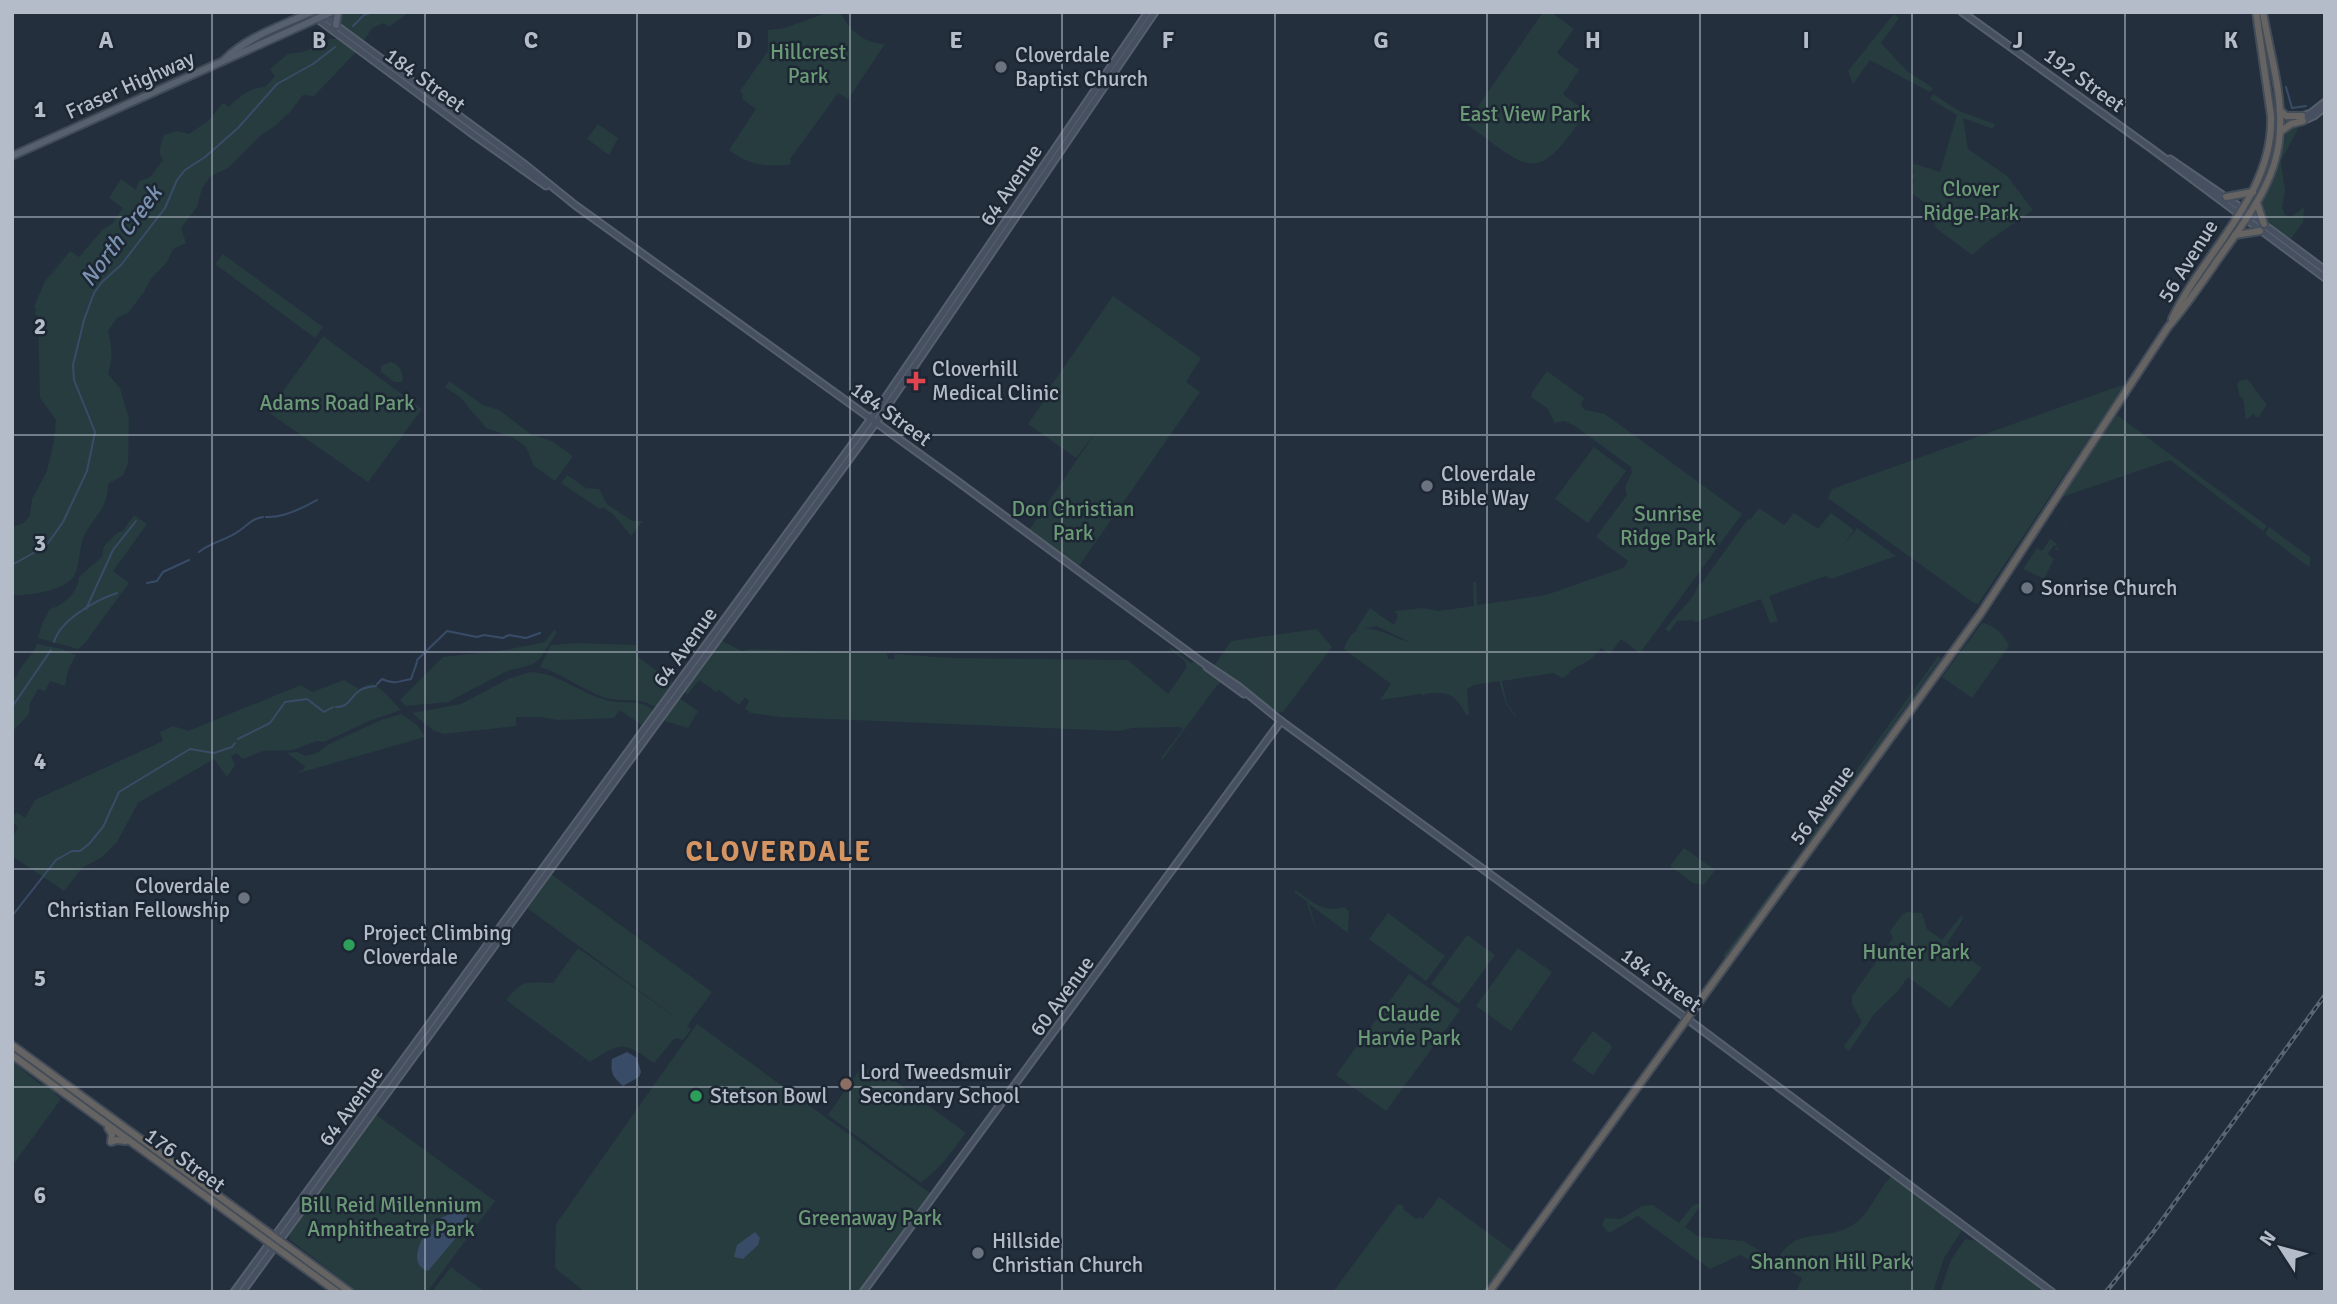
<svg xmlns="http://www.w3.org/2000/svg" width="2337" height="1304" font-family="Signika,sans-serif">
<rect width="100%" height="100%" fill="#242f3e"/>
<g fill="#263c3f">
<polygon points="342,12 409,12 389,27 384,23 372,28 363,42 341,26 339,17"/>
<path d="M829 12H840C850 31 863 43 885 44L848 99 838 93 790 159 791 164C766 168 749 165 729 150L756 109 742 99 743 94 740 91 768 51V30L785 28Z"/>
<path d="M1543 12H1551L1574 29 1557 53 1579 70 1563 94 1586 112C1536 187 1531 170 1466 124Z"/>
<polygon points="1894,14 1899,18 1881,43 1907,71 1933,88 1930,92 1870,60 1853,84 1848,71"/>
<path d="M330 39H339L356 52 314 96 303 95 290 112 275 126 261 135 228 168 211 176 202 188 197 207 181 228 186 243 173 249 167 262 151 279 144 292 128 313 117 318 108 331C112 346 113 359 108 374L120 388 129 419 128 464 123 475 108 484C108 511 92 517 83 538 79 550 80 565 74 576 65 591 28 596 12 595V527L24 523 30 515 32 499 47 471 54 441 56 420 40 398 38 316 35 314 36 309 34 307 45 281 68 250 45 283 70 251 79 257 103 229 112 224 123 208 109 198 121 179 136 190 139 181 150 177 163 160C157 152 161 144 164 135L177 131 189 134 208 121 223 103 229 107C240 96 250 88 265 87L275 76 270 69 288 54 303 52Z"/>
<polygon points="1933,94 1959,111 1995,124 1993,129 1963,118 1968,149 2007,176 2033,210 1987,242 1972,255 1936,228 1930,206 1911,193 1914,180 1911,177 1914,171 1912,165 1915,164 1940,172 1957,115 1930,99"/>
<polygon points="598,124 618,138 609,155 587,139"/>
<polygon points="2295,126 2298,129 2281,161 2285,191 2282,207 2285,215 2291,217 2304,207 2303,222 2291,239 2265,219 2261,208 2263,197 2280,162 2286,133"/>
<polygon points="223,254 323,327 315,338 215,264"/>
<polygon points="1113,296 1201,358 1186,382 1200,392 1079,566 1029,530 1096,432 1076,458 1028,424 1046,398 1044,396"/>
<polygon points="323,336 422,409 368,482 268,412"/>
<path d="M390 362C399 363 402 371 403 379L401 382H394L381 372V366Z"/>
<path d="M1547 371 1584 398 1581 405 1585 410 1605 414 1742 514 1640 653 1621 639 1610 654 1601 648C1592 660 1588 661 1575 668 1569 671 1568 676 1562 678L1554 673 1502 681 1507 704 1516 715 1515 716 1506 704 1499 681 1474 685 1467 689 1469 714 1466 715C1456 694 1447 691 1425 694L1424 696 1421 694 1380 700 1391 684 1344 649C1356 611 1389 637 1411 643L1377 626 1355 631 1370 608 1394 625 1398 616 1395 611 1422 608 1439 611 1474 606 1473 582H1476L1477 605 1546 595 1623 568 1628 561 1596 537 1627 495 1625 487 1632 472 1631 467 1575 426 1564 421 1555 423 1547 408 1531 397 1532 392Z"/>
<path d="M2247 379C2255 387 2258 396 2267 404L2258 418 2253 414 2246 420 2243 398 2240 397 2237 385 2239 381Z"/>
<polygon points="449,381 483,405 499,410 532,435 552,441 573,456 555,481 534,466 526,447 514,438 486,428 460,397 445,387"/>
<polygon points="2125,384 1978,604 1974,603 1828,498 1832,489"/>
<polygon points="2117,415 2267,526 2263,531 2170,460 2062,497"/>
<polygon points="1594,447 1626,471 1588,523 1555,499"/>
<polygon points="567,475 586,488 599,489 607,504 632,521 643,521 631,536 614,515 603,507 600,509 561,483"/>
<polygon points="1759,508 1784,525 1794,513 1818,529 1831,513 1854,530 1842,547 1857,528 1896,556 1831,579 1826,576 1769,596 1778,621 1770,623 1761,599 1696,622 1692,620 1677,621 1669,632 1665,629 1694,595 1699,584 1701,584 1748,519 1750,520"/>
<path d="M134 515 147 524 113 571 129 583 84 644 78 649 38 638 42 624 50 609C64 605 78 592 79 577L102 557 104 546 117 533 123 531Z"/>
<path d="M2068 519 2056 544 2059 551 2055 549 2057 547 2054 545 2048 554 2054 559 2044 579 2023 569 2037 548 2042 551 2050 539 2056 543C2062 534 2063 526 2068 519L2071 520Z"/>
<polygon points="2269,527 2311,558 2309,567 2265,534"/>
<path d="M1982 623C1994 624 2006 637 2009 646L1972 698 1942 677Z"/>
<polygon points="1317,629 1332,647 1283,712 1277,712 1214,666 1231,641"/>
<polygon points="554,630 557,632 540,659 531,665 507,671 448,702 406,706 400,700 443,657 506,650 545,642"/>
<polygon points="720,640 742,651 749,649 887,653 888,659 894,659 895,654 951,658 1128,660 1168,694 1187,667 1184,660 1170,650 1170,647 1191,663 1194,661 1222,682 1217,685 1162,760 1161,758 1183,729 1180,727 1132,728 1119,731 780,717 751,713 745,709 749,701 745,697 739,705 719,690 716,692 699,680 687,695 684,690"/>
<path d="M577 643 636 645 638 657 673 683 655 707C639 696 624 703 606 698 582 690 564 674 540 667L551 645Z"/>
<path d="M37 644 62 649 76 655 68 670 65 686 50 681 45 691 38 689 30 703 29 714 12 732V683C17 678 17 673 21 668 27 659 33 654 37 644Z"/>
<polygon points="1938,656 1941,658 1726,958 1723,956 1804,848 1816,827"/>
<path d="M530 672C559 673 579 693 606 700 623 705 638 698 653 710L644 727 620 710 614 718 558 720 540 717H516V726L444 734 434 731 412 713 461 704 508 679Z"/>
<polygon points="344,680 359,689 372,683 383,691 401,710 369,721 324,742 317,741 293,750 263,751 243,759 237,753 231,756 235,765 227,777 214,759 138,803 117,842 102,857 82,868 64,891 12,856 12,838 18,827 12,821 12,818 17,812 25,818 35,800 163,741 160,732 173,726 188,731 301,685 312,692"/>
<polygon points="679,698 698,711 688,728 661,720"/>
<polygon points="401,714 417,725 425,737 295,774 304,769 305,766 287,753 297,752 305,756 317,753 329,744 381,720"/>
<polygon points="1684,848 1715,870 1704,885 1693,883 1670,866"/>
<path d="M551 874 712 992 687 1026 691 1029 683 1040 675 1038 654 1063C624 1041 620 1042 590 1062L506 1000C523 979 527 982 553 983L578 948 685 1024 527 908Z"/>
<path d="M1295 890C1311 901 1325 914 1344 907L1349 911 1348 933 1309 904 1318 935 1307 904 1308 902 1294 892Z"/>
<polygon points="1907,912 1922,913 1927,929 1942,940 1962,915 1963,919 1947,943 1982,968 1950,1008 1908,977 1897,992 1875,1013 1849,1051 1844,1046 1862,1022 1852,1004 1852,996 1893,938 1890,931 1902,915"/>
<polygon points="1388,913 1445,956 1426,981 1369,939"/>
<polygon points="1467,935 1495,955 1459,1004 1431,984"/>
<polygon points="1518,948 1552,972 1511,1031 1476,1006"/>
<polygon points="1409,974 1460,1010 1386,1111 1336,1075"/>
<polygon points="697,1024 930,1193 858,1292 585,1292 555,1268 556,1224"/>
<polygon points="1593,1031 1610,1044 1612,1048 1593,1075 1572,1060"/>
<polygon points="13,1062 41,1085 43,1084 56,1092 55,1094 61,1099 12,1166"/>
<polygon points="876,1067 966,1133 941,1165 921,1183 828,1115 858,1072"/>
<polygon points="375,1114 495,1201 427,1292 358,1292 289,1239 290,1230"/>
<path d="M1892 1176 1961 1227V1232L1944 1258 1933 1292H1796L1802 1278 1775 1262C1798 1224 1821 1243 1851 1226 1871 1215 1876 1190 1892 1176Z"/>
<polygon points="1439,1197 1513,1251 1483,1292 1333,1292 1398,1204 1404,1206 1403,1209 1416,1219 1419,1217 1423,1219"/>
<polygon points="1698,1204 1701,1205 1685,1227 1699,1237 1744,1241 1771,1258 1765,1269 1740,1255 1710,1269 1638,1216 1609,1233 1602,1225 1605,1218 1621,1219 1642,1206 1653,1205 1679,1223 1693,1205"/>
<polygon points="1965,1239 1977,1241 2046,1292 1940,1292 1951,1260"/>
<polygon points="451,1267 485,1292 432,1292"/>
</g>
<g fill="#394c67">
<path d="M627 1052 637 1058 641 1072 639 1077 623 1086C613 1077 610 1073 612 1059Z"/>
<path d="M462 1210 468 1213 460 1233 428 1271C405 1264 424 1231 436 1221 443 1216 454 1213 462 1210Z"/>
<polygon points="755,1232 760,1238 758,1245 743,1259 734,1257 737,1245"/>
</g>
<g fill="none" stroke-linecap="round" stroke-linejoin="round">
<g stroke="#394c67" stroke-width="2">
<polyline points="353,26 364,15 373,12"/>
<polyline points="2286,87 2292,108 2306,106"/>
<path d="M266 517C282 518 303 508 317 500"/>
<path d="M199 552C211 542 227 540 239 531 248 525 253 518 263 517"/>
<polyline points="12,565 46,546 63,522 87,471 95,432 74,380 73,365 84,320 94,293 102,282 121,265 165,208 177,180 185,170 205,157 238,128 277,84 313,64 335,47"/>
<polyline points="147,583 157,581 163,572 189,560"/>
<polyline points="86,609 113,550 136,521"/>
<path d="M54 642C60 620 96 600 117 593"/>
<polyline points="417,660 447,631 477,637 484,635 503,638 509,635 526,638 540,633"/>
<path d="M377 684 382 679C394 685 399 681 411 679L417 662"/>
<polyline points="12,707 51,650"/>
<path d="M336 707C350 707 349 698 359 691 364 687 371 687 376 686"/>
<polyline points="238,739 270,723 285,702 307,699 324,712 333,707"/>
<polyline points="12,916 56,860 72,851 80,851 89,844 103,827 119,792 190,749 214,753 232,747 235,743"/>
</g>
<defs>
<g id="secondary">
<polyline points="308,12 471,133 546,186"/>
<polyline points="318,12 523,163 575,205 953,478 1202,662 1238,686 1281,721 1682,1015 2052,1292"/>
<polyline points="1962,12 2152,149 2325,278"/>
<polyline points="2302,116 2311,113 2325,102"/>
<polyline points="2303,121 2314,116 2325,107"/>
<polyline points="2170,159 2243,209 2325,270"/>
<polyline points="1207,667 1244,694"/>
<polyline points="234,1292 875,413 1148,12"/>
<polyline points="242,1292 880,417 1155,12"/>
<polyline points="863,1292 1281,721"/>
</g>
<g id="primary">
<polyline points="336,25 338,12"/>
<path d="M224 60C248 36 282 26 311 12"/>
<polyline points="12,156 332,12"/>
</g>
<g id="trunk">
<polyline points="2280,110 2286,116 2302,116"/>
<polyline points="2280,132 2291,124 2303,121"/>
<polyline points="2226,197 2253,192"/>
<polyline points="2257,203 2264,224"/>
<polyline points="2235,235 2260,231"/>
<path d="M2172 319C2204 251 2274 195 2271 116L2256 12"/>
<polyline points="12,1045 350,1292"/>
<polyline points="12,1055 337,1292"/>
<polyline points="108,1128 112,1134 111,1142 117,1140 126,1141"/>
<path d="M1489 1292 1981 613 2168 327C2187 305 2203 281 2219 258 2247 218 2279 179 2280 129 2282 90 2269 50 2263 12"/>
</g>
</defs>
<use href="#secondary" stroke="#565f6c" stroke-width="9"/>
<use href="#primary" stroke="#414a57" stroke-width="10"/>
<use href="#trunk" stroke="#434c59" stroke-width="10"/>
<use href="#secondary" stroke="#465061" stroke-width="5"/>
<use href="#primary" stroke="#56606e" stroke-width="6"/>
<use href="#trunk" stroke="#656462" stroke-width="6"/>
<defs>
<polyline id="rail" points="2106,1292 2152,1234 2325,995"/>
</defs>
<use href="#rail" stroke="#5a6575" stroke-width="4.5"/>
<use href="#rail" stroke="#1d2633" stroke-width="2" stroke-dasharray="5" stroke-linecap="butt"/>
</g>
<path fill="none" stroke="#b4bcc9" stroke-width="2" stroke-opacity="0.55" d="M212 12V1292M425 12V1292M637 12V1292M850 12V1292M1062 12V1292M1275 12V1292M1487 12V1292M1700 12V1292M1912 12V1292M2125 12V1292M12 217H2325M12 435H2325M12 652H2325M12 869H2325M12 1087H2325"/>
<g fill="#6b7280" stroke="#1d2633" stroke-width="2.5">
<circle cx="1001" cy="67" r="7"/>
<circle cx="1427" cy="486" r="7"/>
<circle cx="2027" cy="588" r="7"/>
<circle cx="244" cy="898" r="7"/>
<circle cx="978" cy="1253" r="7"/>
</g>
<path fill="#e0444e" stroke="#1d2633" stroke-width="2.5" d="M912.5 370.5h7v7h7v7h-7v7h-7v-7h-7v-7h7z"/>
<g fill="#2e9e5b" stroke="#1d2633" stroke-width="2.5">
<circle cx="349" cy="945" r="7"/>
<circle cx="696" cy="1096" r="7"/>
</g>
<circle fill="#8d6e63" stroke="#1d2633" stroke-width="2.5" cx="846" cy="1084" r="7"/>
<g text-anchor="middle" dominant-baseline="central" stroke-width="5" stroke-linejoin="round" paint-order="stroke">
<g font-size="21" fill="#6b9a76" stroke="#1d2633">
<text x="808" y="52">Hillcrest<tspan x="808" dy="24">Park</tspan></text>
<text x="1525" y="114">East View Park</text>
<text x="1971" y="189">Clover<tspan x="1971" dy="24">Ridge Park</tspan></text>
<text x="337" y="403">Adams Road Park</text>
<text x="1073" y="509">Don Christian<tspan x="1073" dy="24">Park</tspan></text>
<text x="1668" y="514">Sunrise<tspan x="1668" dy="24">Ridge Park</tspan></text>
<text x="1916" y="952">Hunter Park</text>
<text x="1409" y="1014">Claude<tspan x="1409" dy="24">Harvie Park</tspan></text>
<text x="391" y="1205">Bill Reid Millennium<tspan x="391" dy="24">Amphitheatre Park</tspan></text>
<text x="870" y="1218">Greenaway Park</text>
<text x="1831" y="1262">Shannon Hill Park</text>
</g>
<g font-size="21" fill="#b4bcc9" stroke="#1d2633" text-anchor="start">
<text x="1015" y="55">Cloverdale<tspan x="1015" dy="24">Baptist Church</tspan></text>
<text x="932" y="369">Cloverhill<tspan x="932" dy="24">Medical Clinic</tspan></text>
<text x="1441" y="474">Cloverdale<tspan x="1441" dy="24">Bible Way</tspan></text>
<text x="2041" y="588">Sonrise Church</text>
<text x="230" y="886" text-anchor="end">Cloverdale<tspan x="230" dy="24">Christian Fellowship</tspan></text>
<text x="363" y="933">Project Climbing<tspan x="363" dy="24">Cloverdale</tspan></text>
<text x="860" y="1072">Lord Tweedsmuir<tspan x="860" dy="24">Secondary School</tspan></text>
<text x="710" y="1096">Stetson Bowl</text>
<text x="992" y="1241">Hillside<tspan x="992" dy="24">Christian Church</tspan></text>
</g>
<g font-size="21" fill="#b4bcc9" stroke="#1d2633">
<text transform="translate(425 80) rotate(36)">184 Street</text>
<text transform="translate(2084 80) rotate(36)">192 Street</text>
<text transform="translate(130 85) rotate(-24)">Fraser Highway</text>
<text transform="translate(1011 185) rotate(-56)">64 Avenue</text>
<text transform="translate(2188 261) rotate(-58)">56 Avenue</text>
<text transform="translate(891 414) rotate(36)">184 Street</text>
<text transform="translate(685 647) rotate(-54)">64 Avenue</text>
<text transform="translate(1822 805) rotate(-54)">56 Avenue</text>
<text transform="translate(1661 980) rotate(36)">184 Street</text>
<text transform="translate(1062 996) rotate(-54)">60 Avenue</text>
<text transform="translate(351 1106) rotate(-54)">64 Avenue</text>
<text transform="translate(185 1160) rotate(36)">176 Street</text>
</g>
<g font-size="23" font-style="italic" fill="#7c92b1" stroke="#1d2633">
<text transform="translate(121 236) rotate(-53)">North Creek</text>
</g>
<g font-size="28" font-weight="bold" letter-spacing="2" fill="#d59563" stroke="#1d2633">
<text x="779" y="852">CLOVERDALE</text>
</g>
</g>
<g font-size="23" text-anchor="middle" font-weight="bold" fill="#b4bcc9" stroke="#1d2633" stroke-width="5" stroke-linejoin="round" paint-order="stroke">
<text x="106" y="48">A</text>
<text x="319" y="48">B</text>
<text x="531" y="48">C</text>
<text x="744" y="48">D</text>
<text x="956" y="48">E</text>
<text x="1168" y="48">F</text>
<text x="1381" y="48">G</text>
<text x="1593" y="48">H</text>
<text x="1806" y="48">I</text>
<text x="2018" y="48">J</text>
<text x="2231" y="48">K</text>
<text x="40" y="117">1</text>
<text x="40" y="334">2</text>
<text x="40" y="551">3</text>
<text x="40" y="769">4</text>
<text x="40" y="986">5</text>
<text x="40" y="1203">6</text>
</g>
<rect width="2337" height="1304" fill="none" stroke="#b4bcc9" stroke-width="28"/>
<g transform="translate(2281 1248) rotate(306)" stroke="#1d2633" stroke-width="5" paint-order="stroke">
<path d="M0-5L12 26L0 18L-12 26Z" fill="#b4bcc9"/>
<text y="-10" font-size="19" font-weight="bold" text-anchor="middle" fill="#b4bcc9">N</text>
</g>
</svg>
